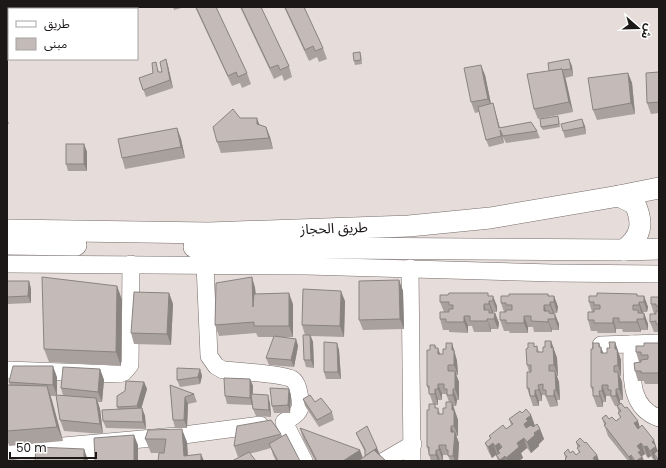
<svg xmlns="http://www.w3.org/2000/svg" width="666" height="468" font-family="Poppins,'Noto Sans Arabic',sans-serif">
<rect width="100%" height="100%" fill="#e6ddda"/>
<g fill="none" stroke-linecap="round" stroke-linejoin="round">
<defs>
<g id="minor">
<polyline points="7,264 306,266 553,273 659,274"/>
<path d="M205 265 209 356 216 366 223 370C236 371 282 374 292 379 298 383 299 393 300 399 303 412 294 416 284 422L304 461"/>
<polyline points="410,268 412,461"/>
<path d="M632 344C632 371 627 407 659 418"/>
<polyline points="601,345 659,343"/>
<polyline points="7,370 119,374 124,372 130,365 131,264"/>
<polyline points="93,444 94,461"/>
<polyline points="7,451 176,436 260,425"/>
<polyline points="384,461 413,444"/>
</g>
<g id="major">
<path d="M619 196 635 204C644 224 641 237 624 250"/>
<polyline points="7,230 209,233 409,226 490,218 619,196 659,188"/>
<polyline points="7,244 76,245"/>
<polyline points="194,247 624,250 659,249"/>
</g>
</defs>
<use href="#minor" stroke="#756d6a" stroke-width="18"/>
<use href="#major" stroke="#756d6a" stroke-width="22"/>
<use href="#minor" stroke="#fff" stroke-width="17"/>
<use href="#major" stroke="#fff" stroke-width="21"/>
</g>
<g fill="#a9a19e" fill-rule="evenodd">
<polygon points="173,7 185,7 174,10"/>
<polygon points="195,7 216,7 247,73 251,84 242,88 240,83 232,86"/>
<polygon points="240,7 261,7 289,66 292,77 284,81 282,75 274,79"/>
<polygon points="284,7 304,7 323,48 327,59 319,62 317,57 309,61"/>
<polygon points="360,52 361,55 362,64 355,65 354,61"/>
<polygon points="166,59 168,66 173,88 146,97 139,78 153,73 158,69 159,72 162,72"/>
<polygon points="572,66 573,76 565,78 573,112 538,119 534,109 549,71"/>
<polygon points="659,72 659,113 651,114 647,103"/>
<polygon points="628,73 632,83 635,114 597,120 593,110"/>
<polygon points="485,75 491,104 493,103 500,128 537,131 540,138 506,143 503,137 504,143 489,147 486,140 479,112 475,113 471,102"/>
<polygon points="7,117 9,124 7,124"/>
<polygon points="240,118 266,127 270,137 273,149 221,153 217,142"/>
<polygon points="559,120 560,127 543,130 541,127"/>
<polygon points="585,126 586,134 565,138 563,131"/>
<polygon points="177,128 181,139 185,158 125,169 122,158"/>
<polygon points="84,144 87,152 87,171 68,171 66,164"/>
<polygon points="252,277 255,288 256,294 293,304 293,337 282,337 296,339 298,346 294,367 269,365 266,358 274,337 258,337 256,333 219,336 215,325"/>
<polygon points="399,280 403,291 404,329 363,330 359,320"/>
<polygon points="7,281 29,281 31,289 31,303 7,304"/>
<polygon points="117,286 122,300 121,366 49,362 44,349"/>
<polygon points="169,293 173,304 171,345 134,344 131,333"/>
<polygon points="548,294 549,296 554,296 558,307 557,313 554,313 554,314 559,324 559,330 552,330 552,332 534,332 533,327 528,327 528,333 510,333 509,331 504,331 500,320 504,312 501,303 509,296"/>
<polygon points="637,294 638,296 644,296 648,307 647,312 643,312 643,313 644,313 648,324 648,330 641,330 641,332 623,332 622,329 616,329 616,333 598,333 597,331 591,331 588,320 592,312 589,302 597,296"/>
<polygon points="659,295 659,333 659,332 654,332 650,322 654,314 651,304 659,297"/>
<polygon points="488,296 497,306 497,312 493,312 493,313 495,313 499,323 498,329 491,329 491,332 474,332 472,326 468,326 468,333 449,332 449,330 443,330 440,319 444,312 440,302"/>
<polygon points="345,301 344,337 311,336 313,342 314,368 306,367 304,360 305,335 302,325"/>
<polygon points="551,341 557,358 558,376 557,376 559,382 560,400 557,400 558,406 550,407 545,395 542,395 542,401 539,401 539,406 533,406 527,388 529,372 527,365 528,348 537,346 539,352 543,352 545,347"/>
<polygon points="615,342 621,360 621,376 620,376 622,382 623,400 620,400 620,403 640,427 659,461 656,460 654,461 651,456 648,458 645,454 642,456 644,461 628,461 608,436 602,418 609,419 616,421 620,418 617,406 615,406 610,396 606,396 606,402 603,402 603,407 597,407 593,396 593,393 591,387 593,349 599,343 600,347 601,347 603,353 607,353 610,348"/>
<polygon points="337,343 339,350 341,379 326,379 324,372"/>
<path d="M452 343 457 361 458 375H456L459 382V400H457L456 406H453L458 420V436H456L459 443 458 461H450L448 455H443V461H431L427 447 429 410 433 404 427 386 430 350 436 348 440 354H443L446 349ZM442 394H446L449 402 443 414H440L438 408H436L435 405H438V400H442Z"/>
<polygon points="659,343 659,384 645,384 644,381 638,381 635,371 639,362 636,352 644,346"/>
<polygon points="100,369 104,380 102,402 98,402 100,409 103,434 64,431 60,420 56,396 50,396 63,441 9,446 7,439 10,386 9,382 57,377 57,395 63,395 61,388"/>
<polygon points="200,369 202,376 200,384 180,387 177,380"/>
<polygon points="250,379 253,386 253,394 270,403 271,417 256,416 253,409 252,403 252,405 227,404 225,396"/>
<polygon points="144,382 147,389 141,408 142,408 145,416 146,429 106,428 103,421 118,410 117,407"/>
<polygon points="170,385 194,394 197,402 188,404 187,428 175,428 173,420"/>
<polygon points="289,389 291,396 290,413 274,413 272,406"/>
<polygon points="303,399 315,402 332,412 334,420 319,427 305,406"/>
<polygon points="522,413 531,415 535,426 540,429 544,439 539,444 539,446 531,453 527,448 521,453 523,458 519,461 498,461 496,455 497,455 497,454 492,458 489,453 485,443 490,439 489,436 506,429 511,425 509,419"/>
<polygon points="300,428 363,458 366,456 365,452 359,440 356,433 377,448 380,455 386,461 315,461 303,439"/>
<polygon points="148,430 187,442 188,455 161,453 151,453 145,439"/>
<polygon points="281,434 282,436 300,461 276,461 273,455 271,448 238,457 234,446"/>
<polygon points="576,442 585,443 597,455 599,461 566,461 564,453 570,453 576,455 579,453"/>
</g>
<g fill="#898381">
<polygon points="166,59 168,66 173,88 170,80"/>
<polygon points="569,59 572,66 573,76 571,69"/>
<polygon points="481,65 485,75 492,109 488,99"/>
<polygon points="562,69 566,80 573,112 569,102"/>
<polygon points="628,73 632,83 635,114 631,103"/>
<polygon points="493,103 495,111 504,143 501,136"/>
<polygon points="257,118 261,129 257,124"/>
<polygon points="582,119 585,126 586,134 584,127"/>
<polygon points="266,127 270,137 273,149 269,138"/>
<polygon points="177,128 181,139 185,158 181,147"/>
<polygon points="84,144 87,152 87,171 84,164"/>
<polygon points="252,277 255,288 257,318 253,307"/>
<polygon points="399,280 403,291 404,329 400,319"/>
<polygon points="29,281 31,289 31,303 28,296"/>
<polygon points="117,286 122,300 121,366 116,352"/>
<polygon points="341,291 345,301 344,337 340,326"/>
<polygon points="169,293 173,304 171,345 167,334"/>
<polygon points="289,293 293,304 293,337 289,326"/>
<polygon points="493,296 497,306 497,312 493,301"/>
<polygon points="554,296 558,307 557,313 554,302"/>
<polygon points="644,296 648,307 647,312 644,302"/>
<polygon points="489,301 493,312 493,315 489,304"/>
<polygon points="550,302 554,313 554,316 550,305"/>
<polygon points="639,302 643,312 642,315 639,305"/>
<polygon points="484,304 487,315 487,319 491,329 491,332 484,310"/>
<polygon points="544,305 548,316 548,320 552,330 552,332 544,311"/>
<polygon points="495,313 499,323 498,329 494,319"/>
<polygon points="644,313 648,324 648,330 644,319"/>
<polygon points="555,314 559,324 559,330 555,319"/>
<polygon points="464,316 468,326 468,333 464,322"/>
<polygon points="524,316 528,327 528,333 524,323"/>
<polygon points="613,318 616,329 616,333 613,323"/>
<polygon points="637,319 641,330 641,332 637,322"/>
<polygon points="310,335 313,342 314,368 311,360"/>
<polygon points="296,339 298,346 294,367 291,360"/>
<polygon points="551,341 557,358 558,376 554,365 551,348"/>
<polygon points="615,342 621,360 621,376 618,365 615,349"/>
<polygon points="337,343 339,350 341,379 338,372"/>
<polygon points="452,343 457,361 458,375 454,365 452,350"/>
<polygon points="599,343 601,350 601,347 605,358 605,364 599,347"/>
<polygon points="435,345 438,352 438,348 442,359 442,365 435,348"/>
<polygon points="53,366 57,377 57,396 53,385"/>
<polygon points="100,369 104,380 102,402 98,392"/>
<polygon points="200,369 202,376 200,384 198,377"/>
<polygon points="455,371 459,382 459,400 455,389"/>
<polygon points="555,371 559,382 560,400 556,390"/>
<polygon points="618,372 622,382 623,400 619,389"/>
<polygon points="250,379 253,386 252,405 250,398"/>
<polygon points="144,382 147,389 140,413 137,406"/>
<polygon points="438,384 442,394 442,400 438,389"/>
<polygon points="538,385 542,395 542,401 539,390"/>
<polygon points="602,385 606,396 606,402 602,391"/>
<polygon points="47,386 52,400 63,441 57,427"/>
<polygon points="289,389 291,396 290,413 288,405"/>
<polygon points="435,389 438,400 438,405 435,394"/>
<polygon points="453,389 457,400 456,406 453,395"/>
<polygon points="616,389 620,400 620,406 616,396"/>
<polygon points="535,390 539,401 539,406 535,396"/>
<polygon points="554,390 557,400 558,406 554,396"/>
<polygon points="599,391 603,402 603,407 600,396"/>
<polygon points="268,395 270,403 271,417 269,410"/>
<polygon points="185,397 188,404 187,428 184,420"/>
<polygon points="96,398 100,409 103,434 100,424"/>
<polygon points="452,402 458,420 458,436 454,426 452,410"/>
<polygon points="142,408 145,416 146,429 143,422"/>
<polygon points="531,415 535,426 527,435 524,424 526,419"/>
<polygon points="638,421 641,431 638,434 634,423"/>
<polygon points="451,426 455,435 455,432 459,443 458,461 455,461 453,456 451,432"/>
<polygon points="182,429 187,442 188,461 184,456"/>
<polygon points="540,429 544,439 539,444 539,446 531,453 527,442 534,433"/>
<polygon points="134,435 138,445 138,461 134,461"/>
<polygon points="524,438 527,448 521,453 523,458 519,461 507,461 506,458 517,443"/>
<polygon points="654,440 659,455 654,454 656,460 655,461 650,451 652,442"/>
<polygon points="493,443 497,454 492,458 488,447"/>
<polygon points="499,443 503,453 500,453 498,451 500,456 499,457 495,446"/>
<polygon points="641,443 645,454 642,456 644,461 636,461 637,446"/>
<polygon points="439,445 443,455 443,461 439,450"/>
<polygon points="647,446 651,456 648,458 644,447"/>
<polygon points="377,448 380,456 365,456"/>
<polygon points="84,449 88,460 88,461 84,461"/>
<polygon points="360,450 364,461 343,461"/>
<polygon points="436,450 440,461 438,461 436,455"/>
<polygon points="201,454 204,461 201,461"/>
<polygon points="597,455 599,461 594,461 593,458"/>
<polygon points="631,455 633,461 630,461 629,457"/>
<polygon points="505,456 506,461 500,461 500,460"/>
</g>
<g fill="#c4bbb8" stroke="#898381">
<polygon points="196,7 216,7 247,73 238,77 236,72 228,76"/>
<polygon points="241,7 261,7 289,66 280,70 278,65 270,68"/>
<polygon points="285,7 304,7 323,48 315,51 313,46 305,50"/>
<polygon points="360,52 361,60 354,61 353,53"/>
<polygon points="166,59 170,80 143,90 139,78 153,73 152,63 156,62 158,72 162,72 160,62"/>
<polygon points="569,59 571,69 562,70 562,69 549,71 548,63"/>
<polygon points="481,65 488,99 471,102 464,68"/>
<polygon points="562,69 569,102 534,109 527,74"/>
<polygon points="659,72 659,102 647,103 646,73"/>
<polygon points="628,73 631,103 593,110 588,78"/>
<polygon points="493,103 499,128 531,122 537,131 503,136 500,130 501,136 486,140 478,107"/>
<polygon points="233,109 240,118 257,118 257,124 266,127 269,138 217,142 213,127"/>
<polygon points="558,116 559,124 541,127 540,119"/>
<polygon points="582,119 584,127 563,131 561,124"/>
<polygon points="177,128 181,147 122,158 118,139"/>
<rect x="66" y="144" width="18" height="20"/>
<polygon points="42,277 117,286 116,352 44,349"/>
<polygon points="252,277 253,307 254,294 289,293 289,326 254,326 254,322 215,325 216,283"/>
<polygon points="399,280 400,319 359,320 359,281"/>
<polygon points="7,281 29,281 28,296 7,297"/>
<polygon points="303,289 341,291 340,326 302,325"/>
<polygon points="134,292 169,293 167,334 131,333"/>
<polygon points="449,293 488,293 488,296 493,296 493,301 489,301 489,304 484,304 484,310 489,310 489,313 495,313 494,319 487,319 487,321 470,321 470,316 464,316 464,322 446,322 446,319 440,319 440,312 449,312 449,309 453,309 453,305 449,305 449,302 440,302 440,295 448,295"/>
<polygon points="597,293 637,294 637,296 644,296 644,302 639,302 639,305 633,305 633,310 638,310 638,313 644,313 644,319 637,319 637,322 619,322 619,318 613,318 613,323 594,323 594,320 588,320 588,312 594,312 594,309 600,309 600,305 594,305 594,302 589,302 589,296 597,296"/>
<polygon points="509,294 548,294 548,296 554,296 554,302 550,302 550,305 544,305 544,311 549,311 549,313 555,314 555,319 548,319 548,322 531,321 531,316 524,316 524,323 506,323 506,320 500,320 500,312 506,312 506,310 512,310 512,305 506,305 506,303 501,303 501,296 509,296"/>
<polygon points="659,295 659,306 656,306 656,304 651,304 651,297 659,297"/>
<polygon points="656,311 659,311 659,324 656,324 656,321 650,322 650,314 656,314"/>
<polygon points="303,335 310,335 311,360 304,360"/>
<polygon points="274,336 296,339 291,360 266,358"/>
<polygon points="545,341 551,341 551,348 553,347 554,365 549,365 549,371 555,371 556,390 554,390 554,396 546,396 546,390 543,390 543,384 538,385 539,390 535,390 535,396 530,396 529,388 527,388 527,372 531,372 531,365 527,365 526,349 528,348 528,343 534,343 534,347 537,346 537,352 543,352 543,347 545,347"/>
<polygon points="324,342 337,343 338,372 324,372"/>
<polygon points="609,342 615,342 615,349 617,349 618,365 614,366 614,372 618,372 619,389 616,389 616,396 611,396 611,390 608,390 608,385 602,385 602,391 599,391 600,396 593,396 593,387 591,387 591,349 593,349 593,343 599,343 599,347 601,347 601,353 607,353 607,348 610,348"/>
<polygon points="446,343 452,343 452,350 454,350 454,365 448,365 448,371 455,371 455,389 453,389 453,395 447,395 447,389 444,389 444,384 438,384 438,389 435,389 435,394 429,394 429,386 427,386 427,350 430,350 430,345 435,345 435,348 438,348 438,354 443,354 443,349 446,349"/>
<polygon points="644,343 659,343 659,373 641,373 641,371 635,371 634,363 641,362 641,360 648,359 648,355 641,355 641,352 636,352 636,346 644,346"/>
<polygon points="13,366 53,366 53,385 9,382"/>
<polygon points="63,367 100,369 98,392 61,388"/>
<polygon points="177,368 200,369 198,377 177,380"/>
<polygon points="224,378 250,379 250,398 225,396"/>
<polygon points="126,381 144,382 137,406 117,407 117,396 125,391"/>
<polygon points="7,385 47,386 57,427 7,431"/>
<polygon points="170,385 194,394 185,397 184,420 173,420"/>
<polygon points="270,388 289,389 288,405 272,406"/>
<polygon points="251,394 268,395 269,410 253,409"/>
<polygon points="56,395 96,398 100,424 60,420"/>
<polygon points="310,395 315,402 321,398 332,412 317,420 303,399"/>
<polygon points="446,402 452,402 452,410 454,410 454,426 451,426 451,432 455,432 453,456 448,456 448,450 446,450 446,445 439,445 439,450 436,450 436,455 429,455 429,447 427,447 427,410 429,410 429,404 435,404 435,408 438,408 438,414 443,414 443,408 446,408"/>
<polygon points="621,403 625,408 627,407 638,421 634,423 638,429 642,425 654,440 652,442 656,446 650,451 647,446 644,447 641,443 637,446 641,451 638,452 642,457 636,461 635,461 631,455 629,457 604,425 606,424 602,418 606,415 609,419 612,417 616,421 621,417 618,413 621,411 617,406"/>
<polygon points="142,408 143,422 103,421 102,410"/>
<polygon points="526,409 531,415 526,419 528,421 524,424 526,428 531,425 533,427 537,424 540,429 534,433 535,435 527,442 524,438 517,443 519,447 506,458 505,456 500,460 496,455 500,453 498,451 502,447 499,443 495,446 493,443 488,447 485,443 491,438 489,436 503,425 506,429 513,424 509,419 520,411 522,413"/>
<polygon points="271,420 281,434 234,446 237,426"/>
<polygon points="367,426 377,448 365,456 365,449 356,433"/>
<polygon points="300,428 360,450 343,461 317,461"/>
<polygon points="182,429 184,456 201,454 201,461 158,461 159,453 164,453 166,439 145,439 148,430"/>
<polygon points="286,434 300,461 278,461 269,444"/>
<polygon points="134,435 134,461 95,461 94,438"/>
<polygon points="580,438 585,443 586,442 597,455 593,458 595,461 567,461 565,459 567,457 564,453 568,449 570,453 573,451 576,455 580,452 577,448 580,446 576,442"/>
<polygon points="36,447 84,449 84,461 35,461"/>
<polygon points="374,450 386,461 358,461"/>
<polygon points="658,450 659,451 659,461 656,461 658,459 654,454"/>
<polygon points="249,452 256,461 232,461"/>
</g>
<g text-anchor="middle" dominant-baseline="central" stroke-width="3" stroke-linejoin="round" paint-order="stroke">
<g font-size="14" fill="#1b1817" stroke="#fff">
<text transform="translate(334 228) rotate(-2)">طريق الحجاز</text>
</g>
</g>
<rect width="666" height="468" fill="none" stroke="#1b1817" stroke-width="16"/>
<rect x="8" y="8" width="130" height="52" fill="#ffffff" stroke="#a4a3a2"/>
<rect x="16" y="21" width="20" height="6" fill="#ffffff" stroke="#a4a3a2"/>
<text x="44" y="28" font-size="12" fill="#1b1817">طريق</text>
<rect x="16" y="38" width="20" height="12" fill="#c4bbb8" stroke="#a4a3a2"/>
<text x="44" y="48" font-size="12" fill="#1b1817">مبنى</text>
<g transform="translate(638 28) rotate(110)" stroke="#ffffff" stroke-width="3" paint-order="stroke">
<path d="M0-3L7 15L0 10L-7 15Z" fill="#1b1817"/>
<text y="-6" font-size="11" font-weight="bold" text-anchor="middle" fill="#1b1817">ش</text>
</g>
<path d="M10 452v6h86v-6" fill="none" stroke="#1b1817" stroke-width="2"/>
<text x="16" y="452" font-size="12" fill="#1b1817" stroke="#ffffff" stroke-width="3" paint-order="stroke">50 m</text>
</svg>
